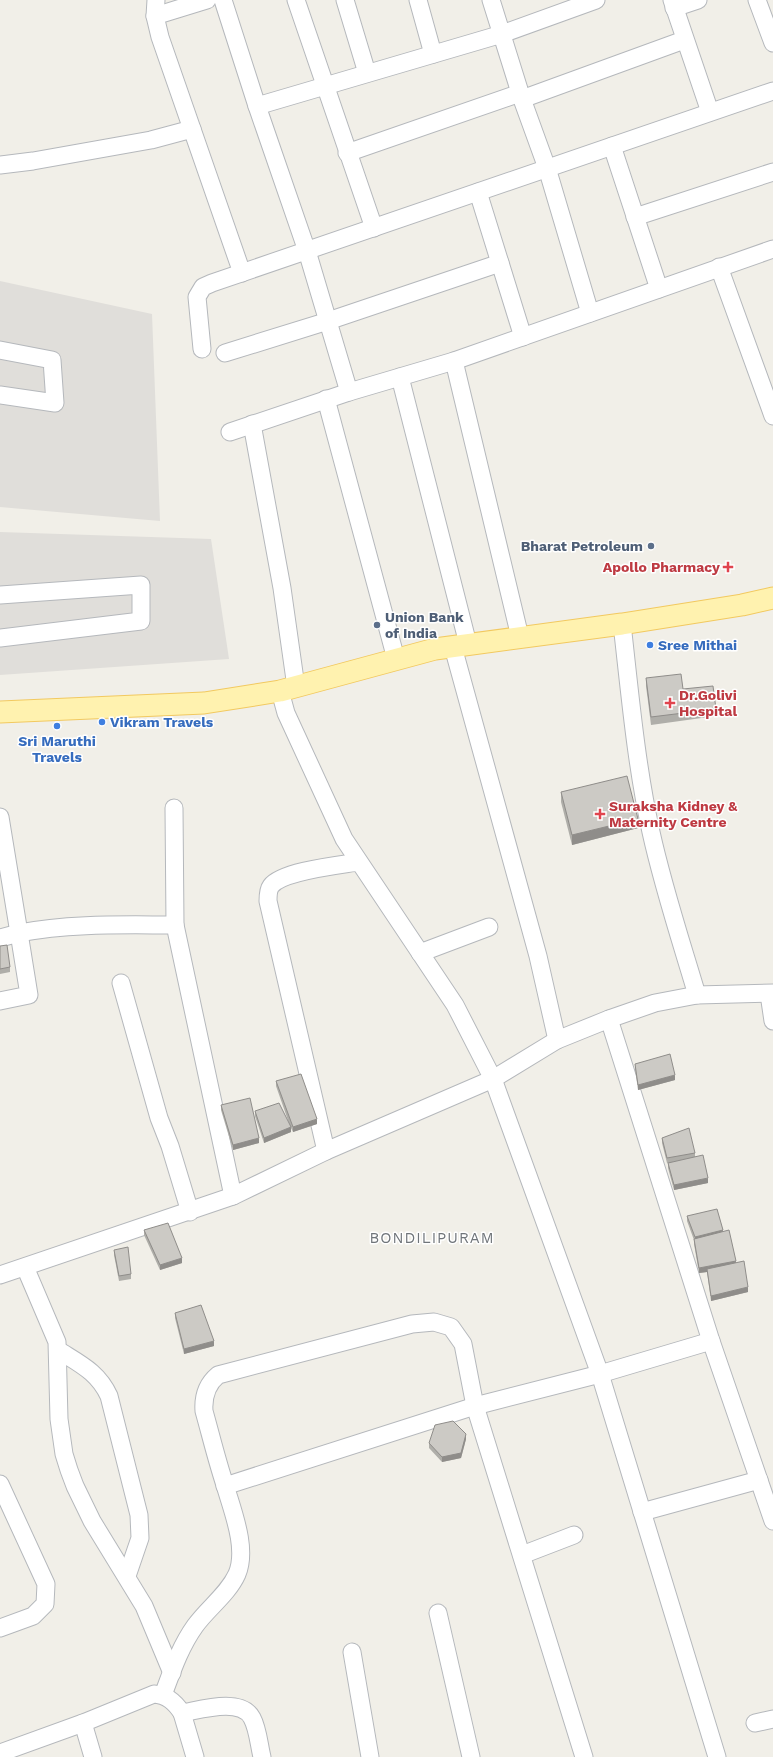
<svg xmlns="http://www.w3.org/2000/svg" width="773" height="1757" font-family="'Work Sans',sans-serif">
<rect width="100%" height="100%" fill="#f1efe8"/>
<g fill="#e0deda">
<polygon points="0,281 152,314 160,521 0,507"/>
<polygon points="0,532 211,539 229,659 0,675"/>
</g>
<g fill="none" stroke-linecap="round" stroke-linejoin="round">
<defs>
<g id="minor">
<polyline points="156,0 155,16 160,37 242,273"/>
<polyline points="223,0 257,106 307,251 349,392"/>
<polyline points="296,0 374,228"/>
<polyline points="345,0 367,73"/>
<polyline points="418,0 433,54"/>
<polyline points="491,0 522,99 547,168 590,313"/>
<polyline points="672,0 710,112"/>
<polyline points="757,0 773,43"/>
<polyline points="674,8 698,0"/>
<polyline points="155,16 207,0"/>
<polyline points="522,99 684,40"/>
<polyline points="257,106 502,34 596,0"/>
<polyline points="612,146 659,289"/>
<polyline points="347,153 520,93"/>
<polyline points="0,165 33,161 151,140 192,129"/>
<polyline points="478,192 523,337"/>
<polyline points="635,217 773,172"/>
<polyline points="719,267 773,416"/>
<polyline points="202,349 197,297 203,287 212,283 773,91"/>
<polyline points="0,350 52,360 55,403 0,395"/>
<polyline points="225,353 328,321 500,263"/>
<polyline points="454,361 520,637"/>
<polyline points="400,377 468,644"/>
<polyline points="326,399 396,659"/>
<polyline points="252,424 282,588 296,687"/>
<polyline points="230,432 349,392 454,361 773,249"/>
<polyline points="0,595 141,585 141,621 0,638"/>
<path d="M622 624C630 694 636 764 651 832 663 887 681 941 697 995"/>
<polyline points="453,647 538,956 557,1040"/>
<polyline points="280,691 286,713 344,839 455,1005 493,1079 600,1374 717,1757"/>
<polyline points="174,808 175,925"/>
<path d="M0 817 19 933C71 923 123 925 175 925L233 1196"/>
<polyline points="0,938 19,933 29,995 0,1001"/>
<polyline points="420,953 489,927"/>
<polyline points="121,983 159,1118 170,1146 190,1212"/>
<polyline points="769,994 773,1021"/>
<polyline points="609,1019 711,1341 773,1521"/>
<path d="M326 1151 268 901C268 896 268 890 271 886 282 871 340 865 358 862"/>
<polyline points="25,1267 57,1342 59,1419 64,1454 69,1470 75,1486 92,1521 144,1606 172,1673"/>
<polyline points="0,1275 233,1196 326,1151 493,1079 557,1040 609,1019 655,1003 697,995 773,993"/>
<path d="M58 1350C80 1364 98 1372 109 1396L139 1515 140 1538 127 1576"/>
<polyline points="0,1484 46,1584 45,1604 33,1616 0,1628"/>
<polyline points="225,1486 475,1406 600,1374 711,1341"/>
<polyline points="642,1512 759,1480"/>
<polyline points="522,1555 574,1535"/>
<polyline points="438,1613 471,1757"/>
<polyline points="352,1652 370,1757"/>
<path d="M163 1695C172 1671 180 1647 195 1626 208 1608 228 1594 237 1574 248 1548 232 1510 225 1485 217 1461 211 1436 204 1411 203 1397 206 1385 218 1375L412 1324 434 1322 451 1327 463 1344 475 1406 584 1757"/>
<polyline points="83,1723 93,1757"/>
<polyline points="755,1723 773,1719"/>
<path d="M0 1753 83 1723 154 1694C167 1695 175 1702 182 1713"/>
<path d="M195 1757 182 1713C200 1710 241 1697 252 1718 258 1729 259 1745 262 1757"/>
</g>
<polyline id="major" points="0,712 204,703 280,691 435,649 622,624 742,605 773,598"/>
</defs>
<use href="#minor" stroke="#b5b8bc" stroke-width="19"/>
<use href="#major" stroke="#f2c960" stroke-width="23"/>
<use href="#minor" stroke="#fff" stroke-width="17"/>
<use href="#major" stroke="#fff2af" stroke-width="21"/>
</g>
<g fill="#afaea9">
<polygon points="646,678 683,689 716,709 716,716 651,725 646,686"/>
<polygon points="561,792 638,828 572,845 561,802"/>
<polygon points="0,946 10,967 10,972 0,974"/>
<polygon points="635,1064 675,1080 638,1090 635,1069"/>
<polygon points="276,1081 317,1124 293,1132 291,1128 291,1132 264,1143 255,1116 255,1111 290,1126 276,1086"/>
<polygon points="221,1105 259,1143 233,1150 221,1110"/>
<polygon points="662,1138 695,1153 695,1156 708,1183 674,1190 668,1168 668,1163 667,1163 662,1143"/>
<polygon points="687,1216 723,1231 748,1292 711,1301 707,1272 699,1273 694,1244 694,1240 687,1221"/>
<polygon points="144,1230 182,1263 160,1270 144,1235"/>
<polygon points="114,1250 131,1274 131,1279 119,1281 114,1255"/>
<polygon points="175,1313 214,1346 184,1354 175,1318"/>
<polygon points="466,1439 461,1458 442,1462 429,1448 429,1443"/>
</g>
<g fill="#8f8d8a">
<polygon points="638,819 638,828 572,845 572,835"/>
<polygon points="675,1075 675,1080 638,1090 638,1085"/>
<polygon points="317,1119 317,1124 293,1132 293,1127"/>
<polygon points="291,1127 291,1132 264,1143 264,1138"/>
<polygon points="259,1138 259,1143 233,1150 233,1145"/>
<polygon points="708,1178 708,1183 674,1190 674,1185"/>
<polygon points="723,1230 723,1235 695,1242 695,1237"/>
<polygon points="182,1258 182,1263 160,1270 160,1265"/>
<polygon points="736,1261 736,1266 707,1269 707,1272 699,1273 699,1268"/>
<polygon points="748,1287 748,1292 711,1301 711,1296"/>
<polygon points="214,1341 214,1346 184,1354 184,1349"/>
<polygon points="466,1434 466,1439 461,1458 442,1462 442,1457"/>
</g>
<g fill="#cccac5" stroke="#8f8d8a">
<polygon points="681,674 683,689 713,686 716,709 651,717 646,678"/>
<polygon points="627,776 638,819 572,835 561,792"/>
<polygon points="7,945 10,967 0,969 0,946"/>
<polygon points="670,1054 675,1075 638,1085 635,1064"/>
<polygon points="301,1074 317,1119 293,1127 276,1081"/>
<polygon points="250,1098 259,1138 233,1145 221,1105"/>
<polygon points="279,1103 291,1127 264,1138 255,1111"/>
<polygon points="689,1128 695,1153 667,1158 662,1138"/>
<polygon points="703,1155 708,1178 674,1185 668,1163"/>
<polygon points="717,1209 723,1230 695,1237 687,1216"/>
<polygon points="168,1223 182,1258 160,1265 144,1230"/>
<polygon points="729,1230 736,1261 699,1268 694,1239"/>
<polygon points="128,1247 131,1274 119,1276 114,1250"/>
<polygon points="744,1261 748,1287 711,1296 707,1269"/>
<polygon points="201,1305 214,1341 184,1349 175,1313"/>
<polygon points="453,1421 466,1434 461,1453 442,1457 429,1443 435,1425"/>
</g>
<g fill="#5c6f8a" stroke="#fff" stroke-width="1.5">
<circle cx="651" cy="546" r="4"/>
<circle cx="377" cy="625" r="4"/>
</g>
<g fill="#e0444e" stroke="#fff" stroke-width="1.5">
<path d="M726 561h4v4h4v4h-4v4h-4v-4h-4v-4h4z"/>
<path d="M668 697h4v4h4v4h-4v4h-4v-4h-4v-4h4z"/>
<path d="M598 808h4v4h4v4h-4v4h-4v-4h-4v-4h4z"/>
</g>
<g fill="#3f7fe0" stroke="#fff" stroke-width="1.5">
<circle cx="650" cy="645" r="4"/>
<circle cx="102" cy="722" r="4"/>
<circle cx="57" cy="726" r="4"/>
</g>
<g text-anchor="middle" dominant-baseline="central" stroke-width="3" stroke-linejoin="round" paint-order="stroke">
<g font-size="14" font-weight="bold" fill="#4e5e75" stroke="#fff" text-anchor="end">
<text x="643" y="546">Bharat Petroleum</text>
<text x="385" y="617" text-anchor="start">Union Bank<tspan x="385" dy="16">of India</tspan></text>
</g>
<g font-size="14" font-weight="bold" fill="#be3a42" stroke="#fff" text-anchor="start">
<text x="720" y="567" text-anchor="end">Apollo Pharmacy</text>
<text x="679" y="695">Dr.Golivi<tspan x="679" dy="16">Hospital</tspan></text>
<text x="609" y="806">Suraksha Kidney &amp;<tspan x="609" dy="16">Maternity Centre</tspan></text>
</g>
<g font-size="14" font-weight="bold" fill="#366cbe" stroke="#fff" text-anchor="start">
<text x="658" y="645">Sree Mithai</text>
<text x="110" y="722">Vikram Travels</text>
<text x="57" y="741" text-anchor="middle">Sri Maruthi<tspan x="57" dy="16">Travels</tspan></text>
</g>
<g font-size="15" letter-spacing="1" fill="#70757a" stroke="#fff">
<text x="432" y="1238">BONDILIPURAM</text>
</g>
</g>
</svg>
